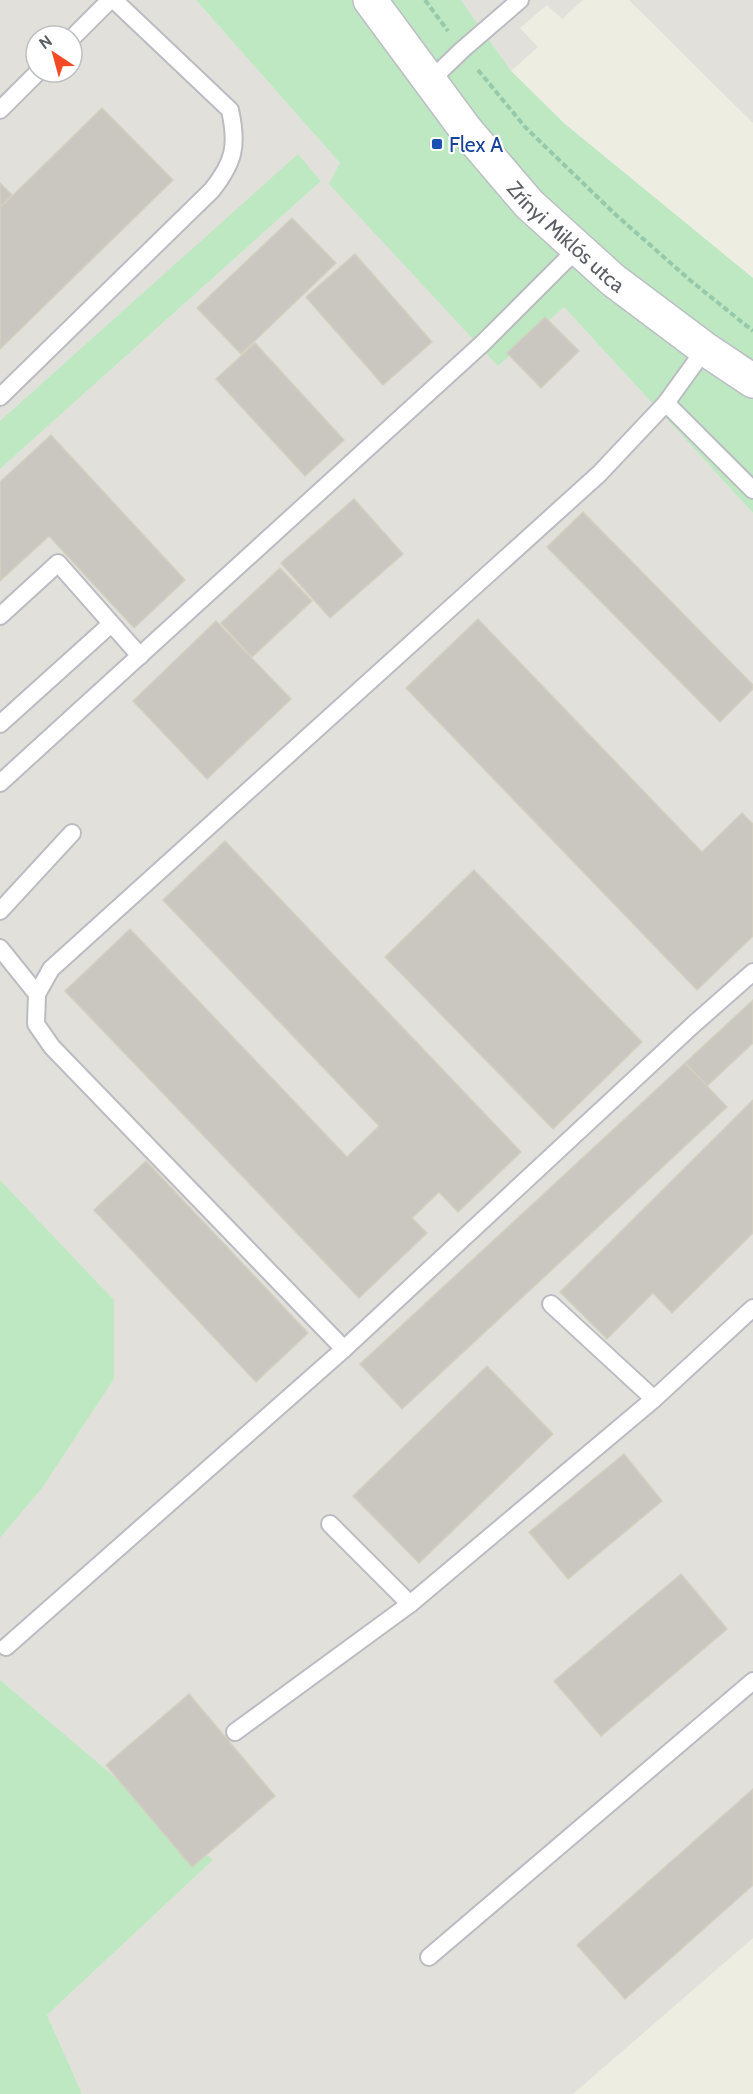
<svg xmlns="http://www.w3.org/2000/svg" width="753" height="2094" font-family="Cabin,sans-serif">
<rect width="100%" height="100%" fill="#eeede2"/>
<g fill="#e2e0da" fill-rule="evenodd">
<path d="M0 0H196L340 163 498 365 564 307 753 513V1938L573 2094H82L47 2015 213 1860 0 1680V1538L42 1488 114 1379V1300L0 1180V469L321 181 298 155 0 421ZM36 36H72V72H36Z"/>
<polygon points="461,0 583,0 562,19 547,5 520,28 538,47 511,71"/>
<polygon points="629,0 753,0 753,123"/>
</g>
<g fill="#bde8c2">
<polygon points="196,0 461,0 511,71 565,124 753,278 753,513 564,307 498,366 329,184 340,163"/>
<polygon points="298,154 321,181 0,469 0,421"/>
<polygon points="0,1180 114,1300 114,1379 42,1488 0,1538"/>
<polygon points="0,1680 213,1860 47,2015 82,2094 0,2094"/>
</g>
<g fill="#c9c7bf" stroke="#d3cfc0" stroke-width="1.5">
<polygon points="102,108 173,180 0,349 0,208"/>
<polygon points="0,183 12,195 0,207"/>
<polygon points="292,218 336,263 241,354 197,308"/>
<polygon points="355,254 432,342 383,385 306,297"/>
<polygon points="545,317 579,351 541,388 507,353"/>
<polygon points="255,343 344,440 305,476 216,379"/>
<polygon points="51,435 185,580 134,628 49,536 0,581 0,482"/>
<polygon points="354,499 403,554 330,618 281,563"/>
<polygon points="583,512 753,685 753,689 720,722 547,547"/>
<polygon points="280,568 312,601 252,657 221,623"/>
<polygon points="478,619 702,852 742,813 753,824 753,936 697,990 406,688"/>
<polygon points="216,621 291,699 207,779 133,701"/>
<polygon points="225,841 521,1152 458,1212 439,1192 412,1218 427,1233 359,1298 65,991 130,929 347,1157 379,1126 163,900"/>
<polygon points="474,870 642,1042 553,1129 385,957"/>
<polygon points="753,1000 753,1043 707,1086 685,1063"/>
<polygon points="685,1063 727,1107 402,1409 360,1364"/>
<polygon points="753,1100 753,1233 672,1313 653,1293 607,1339 560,1292"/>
<polygon points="146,1161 308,1333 256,1382 94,1210"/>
<polygon points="487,1366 553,1434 419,1563 353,1496"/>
<polygon points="624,1454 662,1501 568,1579 529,1532"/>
<polygon points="681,1574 727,1629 601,1736 554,1681"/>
<polygon points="189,1694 275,1796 192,1867 106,1765"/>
<polygon points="753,1789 753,1885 625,1999 577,1945"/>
</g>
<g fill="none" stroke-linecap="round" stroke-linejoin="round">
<defs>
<g id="lane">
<polyline points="72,38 110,0"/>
<polyline points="430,81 462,50 520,0"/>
<polyline points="0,110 38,72"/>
<path d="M0 397 212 190C234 162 238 146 230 110L114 0"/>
<polyline points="666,403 753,490"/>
<polyline points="0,616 58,563 140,656"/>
<polyline points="0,724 111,624"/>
<polyline points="0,783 483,343 577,249"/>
<polyline points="0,911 72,833"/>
<polyline points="0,948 37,994"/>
<polyline points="551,1304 654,1399"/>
<polyline points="344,1349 52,1047 36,1024 37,994 51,969 599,474 666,403 705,349"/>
<polyline points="330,1524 410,1604"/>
<polyline points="6,1647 344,1349 694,1024 753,972"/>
<polyline points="235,1732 410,1604 654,1399 753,1308"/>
<polyline points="429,1957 753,1681"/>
</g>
<g id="secondary">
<path id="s1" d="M370 0 466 130 529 204 613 280 705 349 753 381"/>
</g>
</defs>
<use href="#lane" stroke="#babcc2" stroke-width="20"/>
<use href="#secondary" stroke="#bbbec5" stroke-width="36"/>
<g stroke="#96c9aa" stroke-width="4" stroke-dasharray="6 3" stroke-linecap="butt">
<polyline points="425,0 448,31"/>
<polyline points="478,70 526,128 616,215 691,281 753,331"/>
</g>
<use href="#lane" stroke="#fff" stroke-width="16"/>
<use href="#secondary" stroke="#fff" stroke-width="33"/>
</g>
<rect fill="#1a4fb4" stroke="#fff" stroke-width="2" x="431" y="138" width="12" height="12" rx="3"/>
<g text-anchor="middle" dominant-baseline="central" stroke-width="4.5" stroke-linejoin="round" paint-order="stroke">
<g font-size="21" fill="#164399" stroke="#fff" text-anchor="start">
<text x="449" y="144">Flex A</text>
</g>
<g font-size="21" fill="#5b5e64" stroke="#fff">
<text stroke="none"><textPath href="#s1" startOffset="308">Zrínyi Miklós utca</textPath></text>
</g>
</g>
<g transform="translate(54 54) rotate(324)"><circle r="28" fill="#ffffff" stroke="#bdbfc1" stroke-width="1.5"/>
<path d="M0-4.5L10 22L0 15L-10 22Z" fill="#f34924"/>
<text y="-9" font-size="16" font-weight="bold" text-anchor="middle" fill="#5b5e64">N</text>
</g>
</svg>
